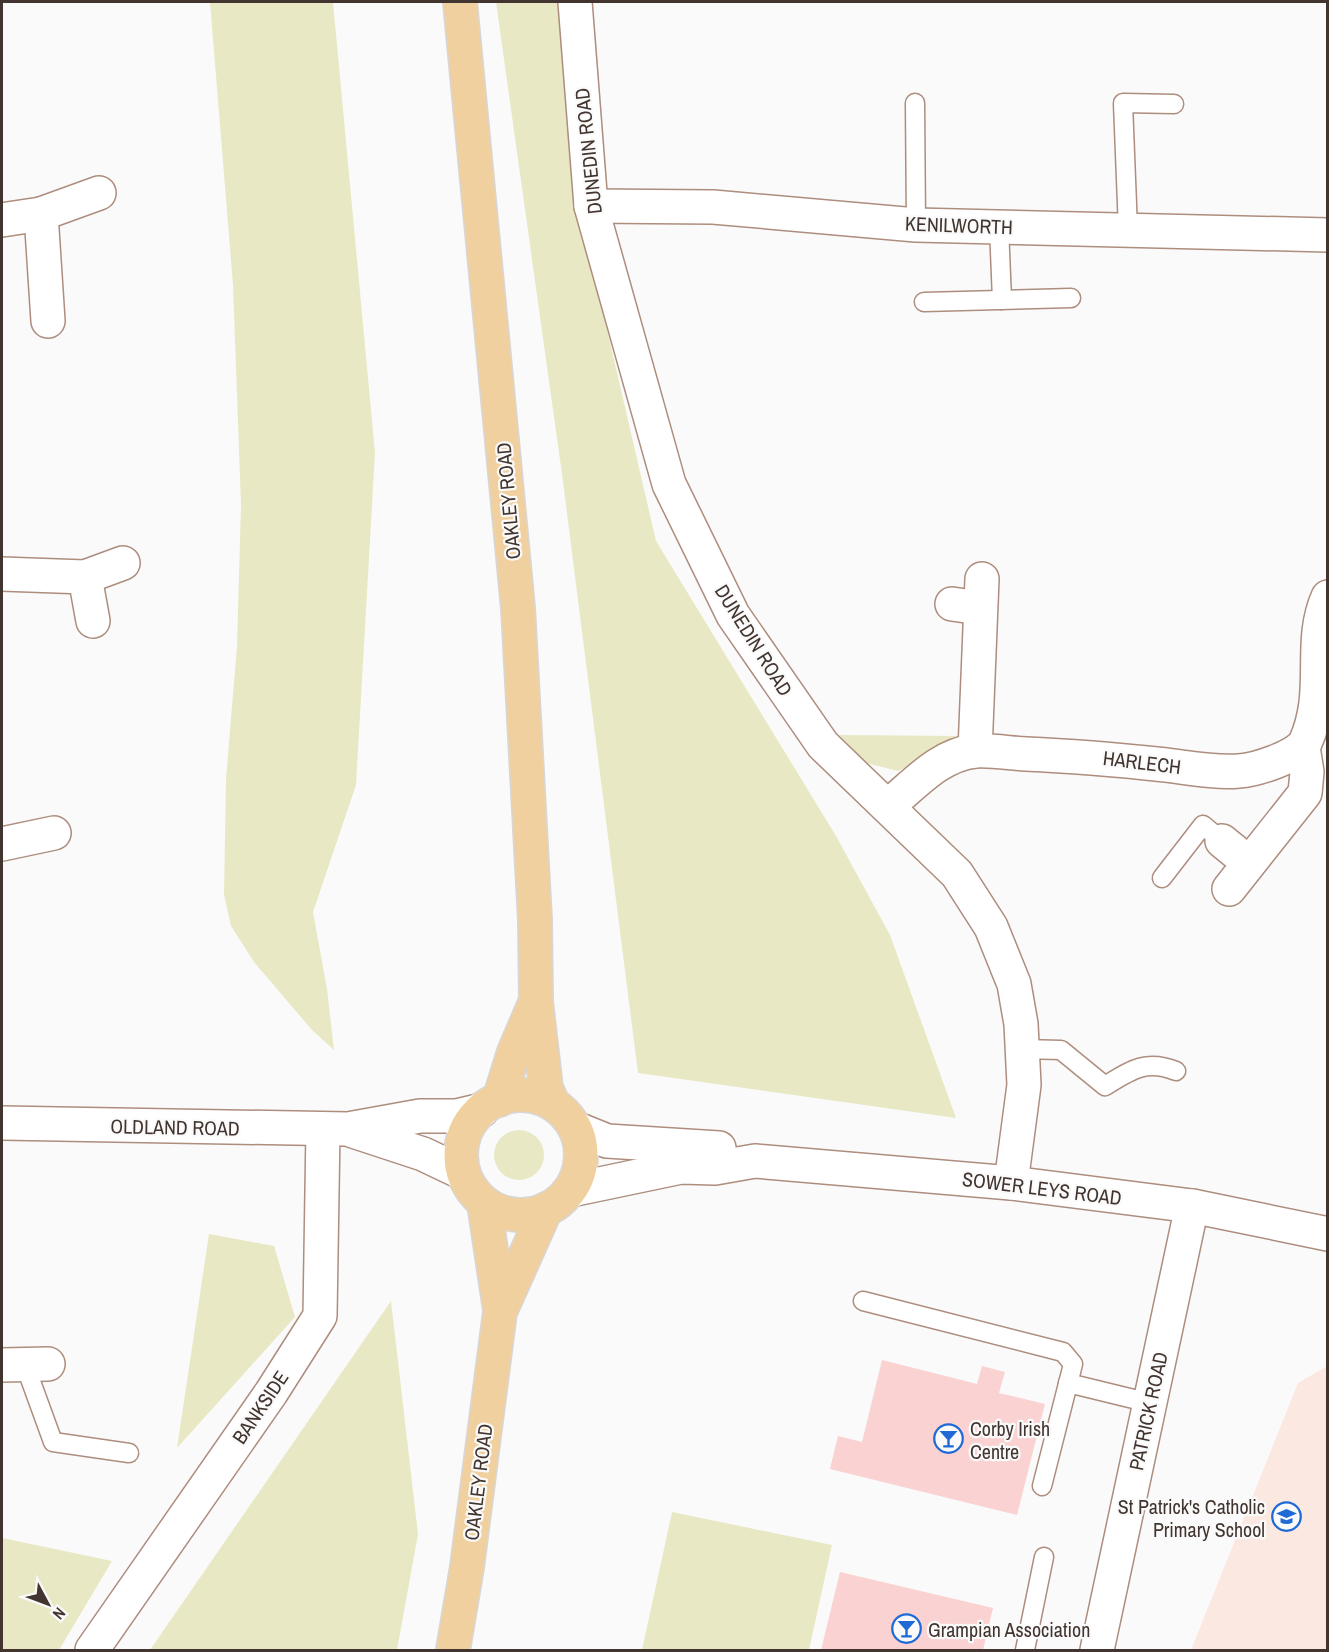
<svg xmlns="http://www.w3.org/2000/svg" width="1329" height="1652" font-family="'Archivo Narrow',sans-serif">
<rect width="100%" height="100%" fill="#fafafa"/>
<polygon fill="#fbe9e1" points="1327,1366 1327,1650 1191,1650 1298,1383"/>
<g fill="#e9e8c4">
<polygon points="210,2 333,2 375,453 356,785 313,912 327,989 334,1050 312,1030 254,962 231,926 224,895 226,779 237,646 241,505 233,285"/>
<polygon points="496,2 563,2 580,213 656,541 836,836 890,935 956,1118 638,1073 562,474"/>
<polygon points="839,735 961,736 928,750 912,764 898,771 862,762"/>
<circle cx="519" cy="1155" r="25"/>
<polygon points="209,1234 274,1246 295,1317 177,1448"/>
<polygon points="391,1301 418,1534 397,1650 150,1650"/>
<polygon points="672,1512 832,1545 809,1650 642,1650"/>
<polygon points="2,1538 112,1561 59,1650 2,1650"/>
</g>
<g fill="#fad2d2">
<polygon points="882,1360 977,1384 982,1366 1005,1372 999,1393 1045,1404 1017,1515 830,1469 838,1436 862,1442"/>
<polygon points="840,1572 993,1608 983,1650 821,1650"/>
</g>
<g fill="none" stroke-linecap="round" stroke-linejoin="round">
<defs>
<g id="service">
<polyline points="915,103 916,225"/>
<polyline points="999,227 1002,300"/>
<polyline points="1128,230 1123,103 1174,104"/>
<polyline points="924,302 1071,298"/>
<polyline points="1162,878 1203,825 1222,841"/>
<path d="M1022 1049 1061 1050 1105 1086C1131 1070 1146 1059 1176 1071"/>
<polyline points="863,1301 1063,1352 1073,1364 1042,1486"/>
<polyline points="25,1365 53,1442 129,1453"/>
<polyline points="1068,1383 1150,1403"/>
<polyline points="1025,1650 1044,1557"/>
</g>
<g id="minor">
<polyline points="591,206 713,207 916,225 1328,235"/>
<polyline points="41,214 99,193"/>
<polyline points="2,220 41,214 48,321"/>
<polyline points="2,574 85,577 123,563"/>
<polyline points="85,577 93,621"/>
<polyline points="952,604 980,608"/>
<polyline points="975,751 982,579"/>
<path d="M888 806C915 784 939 755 975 751 991 750 1009 753 1026 754 1073 756 1119 760 1166 765 1190 768 1215 773 1239 771 1256 770 1296 757 1305 743 1329 690 1307 644 1328 597"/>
<polyline points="1222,841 1249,863"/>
<polyline points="2,844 54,833"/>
<polyline points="1229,889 1305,793 1307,772 1303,747"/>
<polyline points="2,1365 48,1364"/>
<polyline points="92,1650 271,1393 320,1316 323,1129"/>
<polyline points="1097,1650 1192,1206"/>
</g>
<g id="tertiary">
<polyline points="575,2 591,206 669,484 733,615 823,745 957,874 991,927 1014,984 1021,1024 1024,1085 1011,1183"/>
<polyline points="2,1123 348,1129 420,1116 456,1116 482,1110"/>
<polyline points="575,1128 607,1141 719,1148"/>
<polyline points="353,1131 423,1154 463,1173"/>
<polyline points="571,1190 681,1167 715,1168 755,1161 1011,1183 1192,1206 1328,1234"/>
</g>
<g id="primary">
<polyline points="460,2 518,608 535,920 536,1002 546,1088 553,1104"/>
<circle cx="521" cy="1155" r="60"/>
<polyline points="499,1100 514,1052 535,1003"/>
<polyline points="484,1203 500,1310"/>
<polyline points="453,1650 467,1567 500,1312 546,1209"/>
</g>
</defs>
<use href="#service" stroke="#ad8d7d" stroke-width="21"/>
<use href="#minor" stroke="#ad8d7d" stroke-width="36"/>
<use href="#tertiary" stroke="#ad8d7d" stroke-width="36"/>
<use href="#primary" stroke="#d9d6d5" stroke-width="36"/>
<use href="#service" stroke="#fff" stroke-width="18"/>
<use href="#minor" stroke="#fff" stroke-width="33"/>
<use href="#tertiary" stroke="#fff" stroke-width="33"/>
<use href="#primary" stroke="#f0d09f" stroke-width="33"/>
</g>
<defs>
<symbol id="bar-ring" viewBox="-11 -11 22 22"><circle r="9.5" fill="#fafafa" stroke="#206ad6" stroke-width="1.5"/><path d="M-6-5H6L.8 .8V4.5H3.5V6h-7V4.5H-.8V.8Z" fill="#206ad6"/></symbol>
<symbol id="school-ring" viewBox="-11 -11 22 22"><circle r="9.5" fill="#fafafa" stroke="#206ad6" stroke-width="1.5"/><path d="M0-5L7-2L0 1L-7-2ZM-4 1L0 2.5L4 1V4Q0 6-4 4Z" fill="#206ad6"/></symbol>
</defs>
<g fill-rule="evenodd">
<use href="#bar-ring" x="932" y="1422" width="33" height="33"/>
<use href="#school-ring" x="1270" y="1500" width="33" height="33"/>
<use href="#bar-ring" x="890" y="1612" width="33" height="33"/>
</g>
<g text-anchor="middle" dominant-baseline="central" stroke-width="4.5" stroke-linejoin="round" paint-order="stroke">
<g font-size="20" fill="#42342e" stroke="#fafafa">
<text transform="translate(588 151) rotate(-96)">DUNEDIN ROAD</text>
<text transform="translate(959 225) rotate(2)">KENILWORTH</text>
<text transform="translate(508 501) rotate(-95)">OAKLEY ROAD</text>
<text transform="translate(754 640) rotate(58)">DUNEDIN ROAD</text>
<text transform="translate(1142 762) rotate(7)">HARLECH</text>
<text transform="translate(175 1127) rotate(1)">OLDLAND ROAD</text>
<text transform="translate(1042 1188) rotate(7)">SOWER LEYS ROAD</text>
<text transform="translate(260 1407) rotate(-56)">BANKSIDE</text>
<text transform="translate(1148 1411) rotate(-78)">PATRICK ROAD</text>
<text transform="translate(478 1482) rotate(-83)">OAKLEY ROAD</text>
</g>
<g font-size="20" fill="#42342e" stroke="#fafafa" text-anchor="start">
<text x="970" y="1428">Corby Irish<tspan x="970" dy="23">Centre</tspan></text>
<text x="1265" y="1506" text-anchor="end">St Patrick's Catholic<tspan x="1265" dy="23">Primary School</tspan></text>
<text x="928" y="1629">Grampian Association</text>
</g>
</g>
<rect width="1329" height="1652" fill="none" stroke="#42342e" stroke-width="6"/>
<g transform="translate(48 1604) rotate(131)" stroke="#fafafa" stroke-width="4.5" paint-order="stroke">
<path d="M0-4.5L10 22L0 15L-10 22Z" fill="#42342e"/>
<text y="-9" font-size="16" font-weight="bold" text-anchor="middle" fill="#42342e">N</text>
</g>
</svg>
